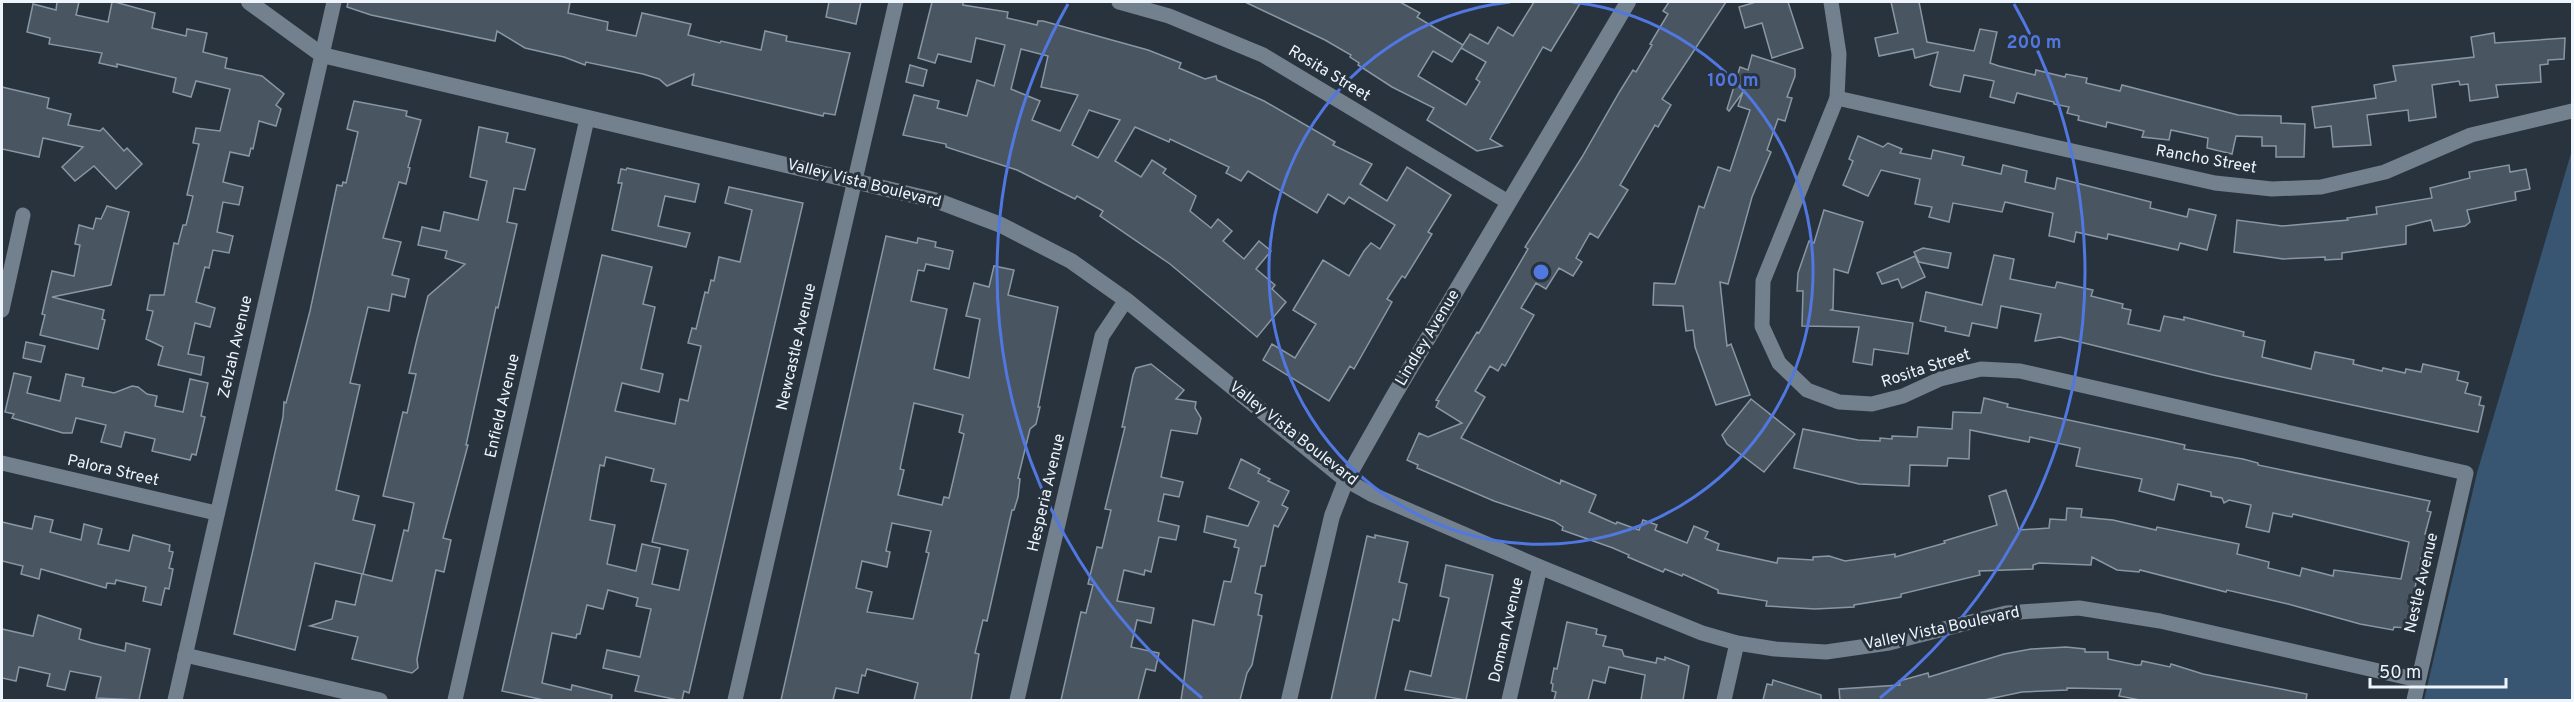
<svg xmlns="http://www.w3.org/2000/svg" width="2574" height="702" font-family="Overpass,sans-serif">
<rect width="100%" height="100%" fill="#28333e"/>
<polygon fill="#385671" points="2572,150 2572,700 2424,700 2477,473"/>
<g fill="#495561" stroke="#8997a4" stroke-width="1.5" fill-rule="evenodd">
<polygon points="57,2 79,2 76,15 108,22 112,2 115,2 155,13 152,28 186,36 187,29 207,33 203,52 227,58 225,68 262,76 284,94 276,105 281,109 276,126 259,121 253,149 251,148 249,156 230,152 223,182 243,187 239,205 223,202 217,232 233,236 229,253 213,250 209,268 205,267 196,302 215,308 210,327 195,323 188,354 204,357 201,375 158,365 163,347 146,339 153,311 147,310 150,295 164,295 174,243 178,244 183,225 186,225 193,196 187,195 199,144 193,143 196,128 220,131 230,89 196,81 191,97 173,92 176,78 117,64 117,67 99,63 102,53 49,44 50,38 27,32 33,4 56,10"/>
<polygon points="348,2 570,2 568,13 608,22 607,30 636,36 642,13 691,24 688,35 720,43 721,41 761,50 765,31 787,36 786,41 850,53 835,115 824,113 823,116 692,85 694,74 667,86 659,79 643,74 586,62 585,65 564,57 525,48 497,31 495,41 371,15 347,7"/>
<polygon points="829,2 861,2 856,24 826,17"/>
<path d="M932 2H963V5L1008 12 1007 18 1037 25 1038 21H1043L1148 50 1181 63 1179 68 1205 79 1216 76 1217 80 1264 101 1335 142 1333 145 1372 164 1360 184 1387 201 1407 167 1451 195 1428 232 1432 234 1405 278 1402 276 1387 299 1392 302 1354 369 1350 366 1329 401 1263 360 1272 344 1295 358 1316 324 1293 310 1323 260 1349 276 1364 251 1371 243 1380 249 1395 225 1349 197 1344 204 1328 194 1317 213 1248 171 1241 181 1226 173 1229 167 1170 139 1169 142 1135 127 1115 161 1141 177 1152 160 1166 169 1163 173 1196 196 1190 211 1211 228 1218 219 1232 231 1223 241 1244 259 1259 241 1271 251 1256 269 1275 285 1272 289 1286 302 1257 337 1170 264 1100 216 1103 211 1077 196 1075 199 1017 170 946 147V144L903 135 914 95 939 101 937 108 967 116 977 80 994 86 1005 45 976 38 971 62 938 54 935 63 918 58ZM1021 49 1048 56 1041 87 1078 95 1060 131 1032 120 1040 101 1011 89ZM1089 110 1120 120 1098 158 1072 145Z"/>
<polygon points="1245,2 1400,2 1420,13 1417,17 1463,45 1452,62 1433,51 1418,76 1466,105 1480,82 1476,79 1486,62 1461,48 1470,34 1488,44 1498,27 1513,36 1534,2 1581,2 1551,51 1543,47 1490,139 1502,146 1477,151 1427,120 1434,108 1392,87 1358,65 1359,63 1350,57 1351,55 1325,40"/>
<polygon points="1669,2 1726,2 1662,99 1671,105 1658,127 1655,125 1620,185 1628,190 1598,238 1590,233 1576,258 1582,262 1573,276 1559,268 1546,289 1536,283 1521,308 1534,315 1505,366 1502,364 1498,371 1490,366 1475,391 1485,397 1461,438 1560,484 1561,480 1596,495 1589,512 1616,524 1617,522 1639,530 1643,520 1657,525 1655,530 1687,543 1694,526 1708,532 1705,538 1719,544 1717,550 1777,563 1778,558 1813,560 1813,557 1829,556 1845,561 1895,554 1895,557 1945,543 1944,541 1997,525 1989,496 2006,490 2019,530 2049,528 2050,519 2066,520 2067,508 2082,509 2081,517 2113,520 2156,530 2157,527 2239,544 2237,554 2269,562 2268,568 2300,576 2302,568 2333,576 2334,570 2401,579 2409,542 2293,514 2292,517 2273,513 2269,532 2246,527 2251,505 2229,500 2224,503 2222,498 2211,496 2211,492 2178,484 2174,500 2139,491 2142,479 2076,466 2080,448 2030,437 2029,442 1970,430 1969,459 1948,458 1947,466 1910,465 1909,486 1859,484 1794,468 1803,429 1858,440 1880,441 1880,438 1892,439 1892,436 1917,437 1918,427 1952,429 1953,412 1981,413 1984,398 2008,404 2007,407 2158,439 2185,445 2184,449 2243,459 2258,463 2258,465 2430,501 2427,511 2431,512 2425,534 2431,535 2425,559 2421,558 2407,628 2394,627 2393,630 2360,624 2288,604 2227,590 2226,592 2140,570 2139,572 2117,570 2092,557 2091,565 2039,563 2033,565 2033,569 1979,571 1980,575 1901,594 1901,597 1854,605 1854,607 1815,609 1766,606 1767,601 1718,593 1718,590 1683,574 1682,576 1665,569 1663,572 1628,557 1629,555 1613,548 1562,530 1563,527 1554,521 1494,501 1417,468 1418,465 1407,460 1419,433 1428,437 1462,423 1436,407 1439,401 1436,400 1477,332 1479,333 1528,249 1525,247 1582,157 1620,91 1633,70 1636,72 1652,45 1650,44 1668,14 1663,11"/>
<polygon points="1756,2 1788,2 1803,48 1772,58 1762,23 1745,28 1739,7"/>
<polygon points="1891,2 1919,2 1927,42 1974,51 1980,29 1997,32 1990,63 1999,66 2035,75 2036,70 2065,77 2066,74 2087,78 2086,83 2120,91 2122,85 2238,115 2281,116 2281,123 2305,124 2304,157 2276,157 2276,146 2262,146 2262,137 2236,136 2232,154 2207,148 2208,138 2171,130 2169,140 2142,137 2144,131 2107,122 2106,127 2078,120 2079,116 2067,113 2069,107 2054,104 2054,102 2017,93 2014,103 1990,97 1994,81 1964,75 1960,92 1934,87 1930,85 1938,52 1915,58 1913,49 1879,56 1875,38 1898,33"/>
<polygon points="2494,33 2495,43 2565,38 2564,59 2548,60 2548,64 2540,65 2541,82 2496,85 2498,97 2470,101 2468,84 2460,85 2459,81 2432,85 2436,117 2409,121 2408,110 2367,115 2371,145 2333,147 2331,126 2315,128 2312,107 2376,98 2374,85 2396,81 2393,66 2474,57 2471,37"/>
<polygon points="1752,55 1795,69 1795,76 1787,97 1792,98 1785,121 1778,119 1767,150 1771,152 1752,197 1728,284 1720,282 1727,346 1731,344 1750,395 1716,405 1695,347 1693,330 1686,331 1683,306 1653,305 1654,283 1675,284 1699,206 1704,208 1718,167 1730,171 1750,110 1738,106 1743,92 1729,111 1727,109 1740,67 1748,70"/>
<polygon points="910,65 927,70 923,86 906,82"/>
<polygon points="2,87 49,98 47,108 71,114 68,125 100,131 103,128 124,151 127,148 142,164 116,189 94,166 75,181 62,167 83,147 43,138 39,157 2,149"/>
<polygon points="354,101 407,111 406,116 421,120 408,167 410,168 406,184 399,182 383,238 401,242 392,275 409,279 405,297 392,294 389,311 368,307 350,383 360,385 336,490 359,496 353,520 375,525 363,574 392,581 404,530 408,531 414,503 383,496 403,412 407,413 416,374 409,373 417,339 428,296 465,264 445,258 447,251 418,245 422,227 440,231 444,212 478,220 487,181 470,177 479,127 508,133 506,142 535,149 525,190 514,188 507,222 517,224 498,308 496,307 466,445 468,445 443,538 451,540 444,572 436,570 417,659 418,668 412,673 352,659 358,637 310,626 332,619 336,601 355,605 362,574 315,563 295,650 234,634 283,417 284,402 286,403 310,311 337,185 342,186 343,182 346,183 358,132 347,129"/>
<polygon points="1858,136 1883,147 1888,143 1902,149 1900,153 1931,159 1933,150 1964,157 1962,165 2001,174 2003,165 2027,171 2025,182 2055,189 2057,178 2151,202 2150,208 2187,217 2189,209 2216,215 2207,250 2180,243 2178,250 2108,234 2107,239 2076,232 2074,242 2055,237 2049,236 2053,213 2005,202 2002,212 1953,203 1949,222 1929,217 1932,207 1915,204 1920,179 1881,170 1868,196 1843,185 1853,161 1849,159"/>
<polygon points="2509,165 2510,172 2526,169 2530,189 2515,192 2516,200 2467,210 2470,222 2465,226 2434,231 2431,220 2406,226 2406,244 2342,253 2342,259 2325,260 2325,257 2283,259 2234,252 2237,220 2282,226 2348,220 2347,218 2377,214 2376,207 2432,198 2430,188 2470,178 2469,172"/>
<polygon points="627,168 699,184 695,202 665,196 658,226 690,233 686,247 612,230 622,183 618,183 621,169 626,170"/>
<path d="M729 187 803 203 689 693 684 691 682 700H678L635 691 639 676 603 668 607 650 640 657 651 609 636 606 638 598 608 590 603 609 587 605 580 634H577L576 638 552 633 542 683 571 690 572 685 612 695 611 700H544L502 691 602 255 652 267 643 304 655 307 641 369 663 374 659 392 622 383 615 411 675 424 680 399 688 401 701 346 688 343 692 328 696 329 705 292 708 293 711 280 714 281 719 257 740 262 752 210 725 203ZM606 457 654 469 651 481 666 484 652 542 688 550 679 590 652 584 660 548 642 544 636 571 607 564 615 525 590 520 600 465 604 466Z"/>
<polygon points="107,206 129,212 111,285 52,297 104,310 102,319 105,320 98,349 40,335 45,315 42,314 52,271 74,276 80,245 75,244 79,225 93,229 96,218 101,219"/>
<polygon points="1824,210 1863,222 1848,273 1834,269 1833,309 1831,310 1913,323 1908,354 1874,349 1872,365 1853,362 1859,327 1802,326 1803,291 1797,291 1798,273 1809,241 1814,243"/>
<path d="M886 236 917 243 918 238 936 242 935 247 953 251 949 269 926 264 924 271 918 270 911 301 947 309 934 369 969 378 980 319 966 316 974 283 989 287 994 266 1014 270 1008 295 1058 307 1038 407H1040L1036 424 1030 429 1018 478 1020 479 1018 497 1014 510H1012L987 621 983 620 975 653 979 654 971 700H914L918 683 867 669 865 676 862 675 858 693 836 688 833 700H781ZM914 403 963 415 959 432 964 434 949 498 944 497 942 505 898 495 904 470 900 469ZM892 523 931 531 926 552 929 553 913 619 867 612 872 592 856 588 862 561 887 567 890 552 886 551Z"/>
<polygon points="1923,248 1951,253 1948,268 1919,262 1914,252"/>
<polygon points="1994,255 2014,259 2010,279 2055,288 2057,282 2093,290 2091,296 2123,304 2122,308 2131,310 2128,324 2160,331 2164,316 2184,320 2184,317 2244,332 2243,336 2265,341 2262,357 2311,369 2315,352 2354,360 2353,364 2382,371 2383,368 2405,373 2406,369 2421,372 2423,364 2459,372 2457,380 2468,383 2465,393 2481,397 2479,405 2484,406 2478,432 2213,375 2060,337 2035,341 2041,314 2001,306 1997,328 1972,323 1969,336 1945,331 1946,327 1920,321 1926,292 1982,305"/>
<polygon points="1915,256 1925,277 1902,288 1898,279 1882,284 1877,273"/>
<polygon points="26,342 45,346 41,362 23,358"/>
<polygon points="1151,364 1184,390 1176,399 1196,402 1195,408 1201,418 1197,434 1171,430 1161,477 1183,482 1179,497 1164,494 1158,521 1179,526 1176,540 1159,537 1151,572 1145,570 1144,575 1124,570 1117,601 1154,608 1151,623 1137,620 1131,647 1159,653 1155,671 1146,669 1138,700 1061,700 1081,612 1086,613 1093,585 1088,584 1097,547 1102,548 1111,510 1105,509 1125,427 1122,427 1133,375 1136,368"/>
<polygon points="14,373 31,377 27,393 60,401 66,374 84,378 82,386 114,393 132,386 138,387 147,394 157,396 155,406 183,412 190,379 208,383 201,416 205,417 196,455 192,454 190,460 152,451 155,439 125,432 121,447 101,442 106,425 76,418 72,433 63,433 12,418 14,414 5,412"/>
<polygon points="1751,399 1795,434 1764,472 1727,444 1722,435"/>
<polygon points="1241,459 1260,469 1258,473 1270,479 1268,481 1289,491 1282,505 1288,508 1278,527 1274,525 1265,566 1261,566 1255,593 1262,595 1258,615 1262,616 1252,665 1247,673 1240,700 1181,700 1193,620 1214,625 1224,581 1231,582 1239,548 1234,547 1236,540 1204,532 1207,516 1248,526 1259,502 1229,488"/>
<polygon points="35,516 53,520 50,532 81,540 84,524 102,529 98,544 129,551 133,535 170,545 169,551 173,552 169,568 173,569 169,589 165,588 161,605 143,601 146,587 116,580 115,584 107,583 106,588 41,569 39,579 21,574 23,566 2,561 2,522 32,529"/>
<polygon points="1375,535 1408,542 1399,582 1407,584 1399,621 1393,619 1375,700 1331,700 1367,536 1375,538"/>
<polygon points="1446,565 1493,575 1466,700 1405,690 1410,671 1431,676 1449,598 1440,596"/>
<polygon points="38,615 81,629 79,639 92,643 125,651 126,643 150,649 139,700 96,698 101,677 70,671 65,690 47,686 50,674 19,667 16,681 2,678 2,629 33,636"/>
<polygon points="1567,622 1597,629 1596,634 1606,636 1603,646 1622,650 1624,656 1656,663 1657,658 1665,660 1665,657 1689,666 1683,700 1641,700 1645,675 1609,667 1605,683 1593,680 1588,700 1554,700 1556,692 1552,691 1553,684 1551,683 1554,668 1557,669"/>
<polygon points="2066,647 2085,649 2085,652 2108,652 2108,659 2136,665 2141,665 2142,661 2170,667 2171,664 2203,674 2307,694 2306,700 2140,700 2119,696 2121,689 2067,688 2067,690 2022,692 1984,700 1840,700 1839,689 1900,685 1899,681 1928,673 1929,677 2004,654 2031,649"/>
<polygon points="1773,680 1821,695 1821,700 1763,700 1767,684 1772,685"/>
</g>
<g fill="none" stroke-linecap="round" stroke-linejoin="round">
<g stroke="#73808d" stroke-width="15">
<polyline points="1119,2 1169,16 1263,55 1508,202"/>
<polyline points="1831,2 1839,54 1837,98 1763,281 1762,326 1779,363 1807,390 1839,402 1872,404 1903,396 1940,379 1981,369 2020,371 2466,473 2414,700"/>
<polyline points="1837,98 2215,183 2272,189 2321,187 2385,172 2471,135 2572,111"/>
<polyline points="2,310 23,215"/>
<polyline points="2,463 216,513"/>
<polyline points="1346,480 1371,494 1540,567 1702,633 1737,643 1775,649 1826,652 1889,643 2006,613 2079,608 2160,621 2418,680"/>
<polyline points="185,655 380,700"/>
<polyline points="175,700 334,2"/>
<polyline points="455,700 587,119"/>
<polyline points="735,700 896,2"/>
<polyline points="1017,700 1102,336 1126,300"/>
<polyline points="1509,700 1540,567"/>
<polyline points="1724,700 1737,643"/>
</g>
<g stroke="#73808d" stroke-width="16">
<polyline points="249,2 322,55 938,201 1001,225 1071,261 1126,300 1346,480"/>
<polyline points="1289,700 1332,516 1346,480 1393,397 1628,2"/>
</g>
</g>
<g fill="none" stroke="#5178e1" stroke-width="3">
<path d="M1572 2A272 272 0 1 1 1510 2"/>
<path d="M1202 698A544 544 0 0 1 1068 4M2014 4A544 544 0 0 1 1880 698"/>
</g>
<g text-anchor="middle" dominant-baseline="central" stroke-width="6" stroke-linejoin="round" paint-order="stroke">
<g font-size="16" fill="#edf4fb" stroke="#28333e">
<text transform="translate(1329 74) rotate(31)">Rosita Street</text>
<text transform="translate(2206 160) rotate(10)">Rancho Street</text>
<text transform="translate(864 184) rotate(14)">Valley Vista Boulevard</text>
<text transform="translate(1428 338) rotate(-59)">Lindley Avenue</text>
<text transform="translate(236 347) rotate(-77)">Zelzah Avenue</text>
<text transform="translate(797 347) rotate(-77)">Newcastle Avenue</text>
<text transform="translate(1926 369) rotate(-18)">Rosita Street</text>
<text transform="translate(503 406) rotate(-77)">Enfield Avenue</text>
<text transform="translate(1293 434) rotate(38)">Valley Vista Boulevard</text>
<text transform="translate(113 471) rotate(13)">Palora Street</text>
<text transform="translate(1047 493) rotate(-77)">Hesperia Avenue</text>
<text transform="translate(2422 583) rotate(-77)">Nestle Avenue</text>
<text transform="translate(1942 629) rotate(-12)">Valley Vista Boulevard</text>
<text transform="translate(1507 630) rotate(-77)">Doman Avenue</text>
</g>
</g>
<circle cx="1541" cy="272" r="9" fill="#5178e1" stroke="#28333e" stroke-width="3"/>
<g font-size="18" text-anchor="middle" font-weight="bold" fill="#5178e1" stroke="#28333e" stroke-width="6" stroke-linejoin="round" paint-order="stroke">
<text x="2034" y="48">200 m</text>
<text x="1733" y="86">100 m</text>
</g>
<rect width="2574" height="702" fill="none" stroke="#edf4fb" stroke-width="6"/>
<path d="M2370 678v9h136v-9" fill="none" stroke="#edf4fb" stroke-width="3"/>
<text x="2379" y="678" font-size="18" fill="#edf4fb" stroke="#28333e" stroke-width="4.5" paint-order="stroke">50 m</text>
</svg>
